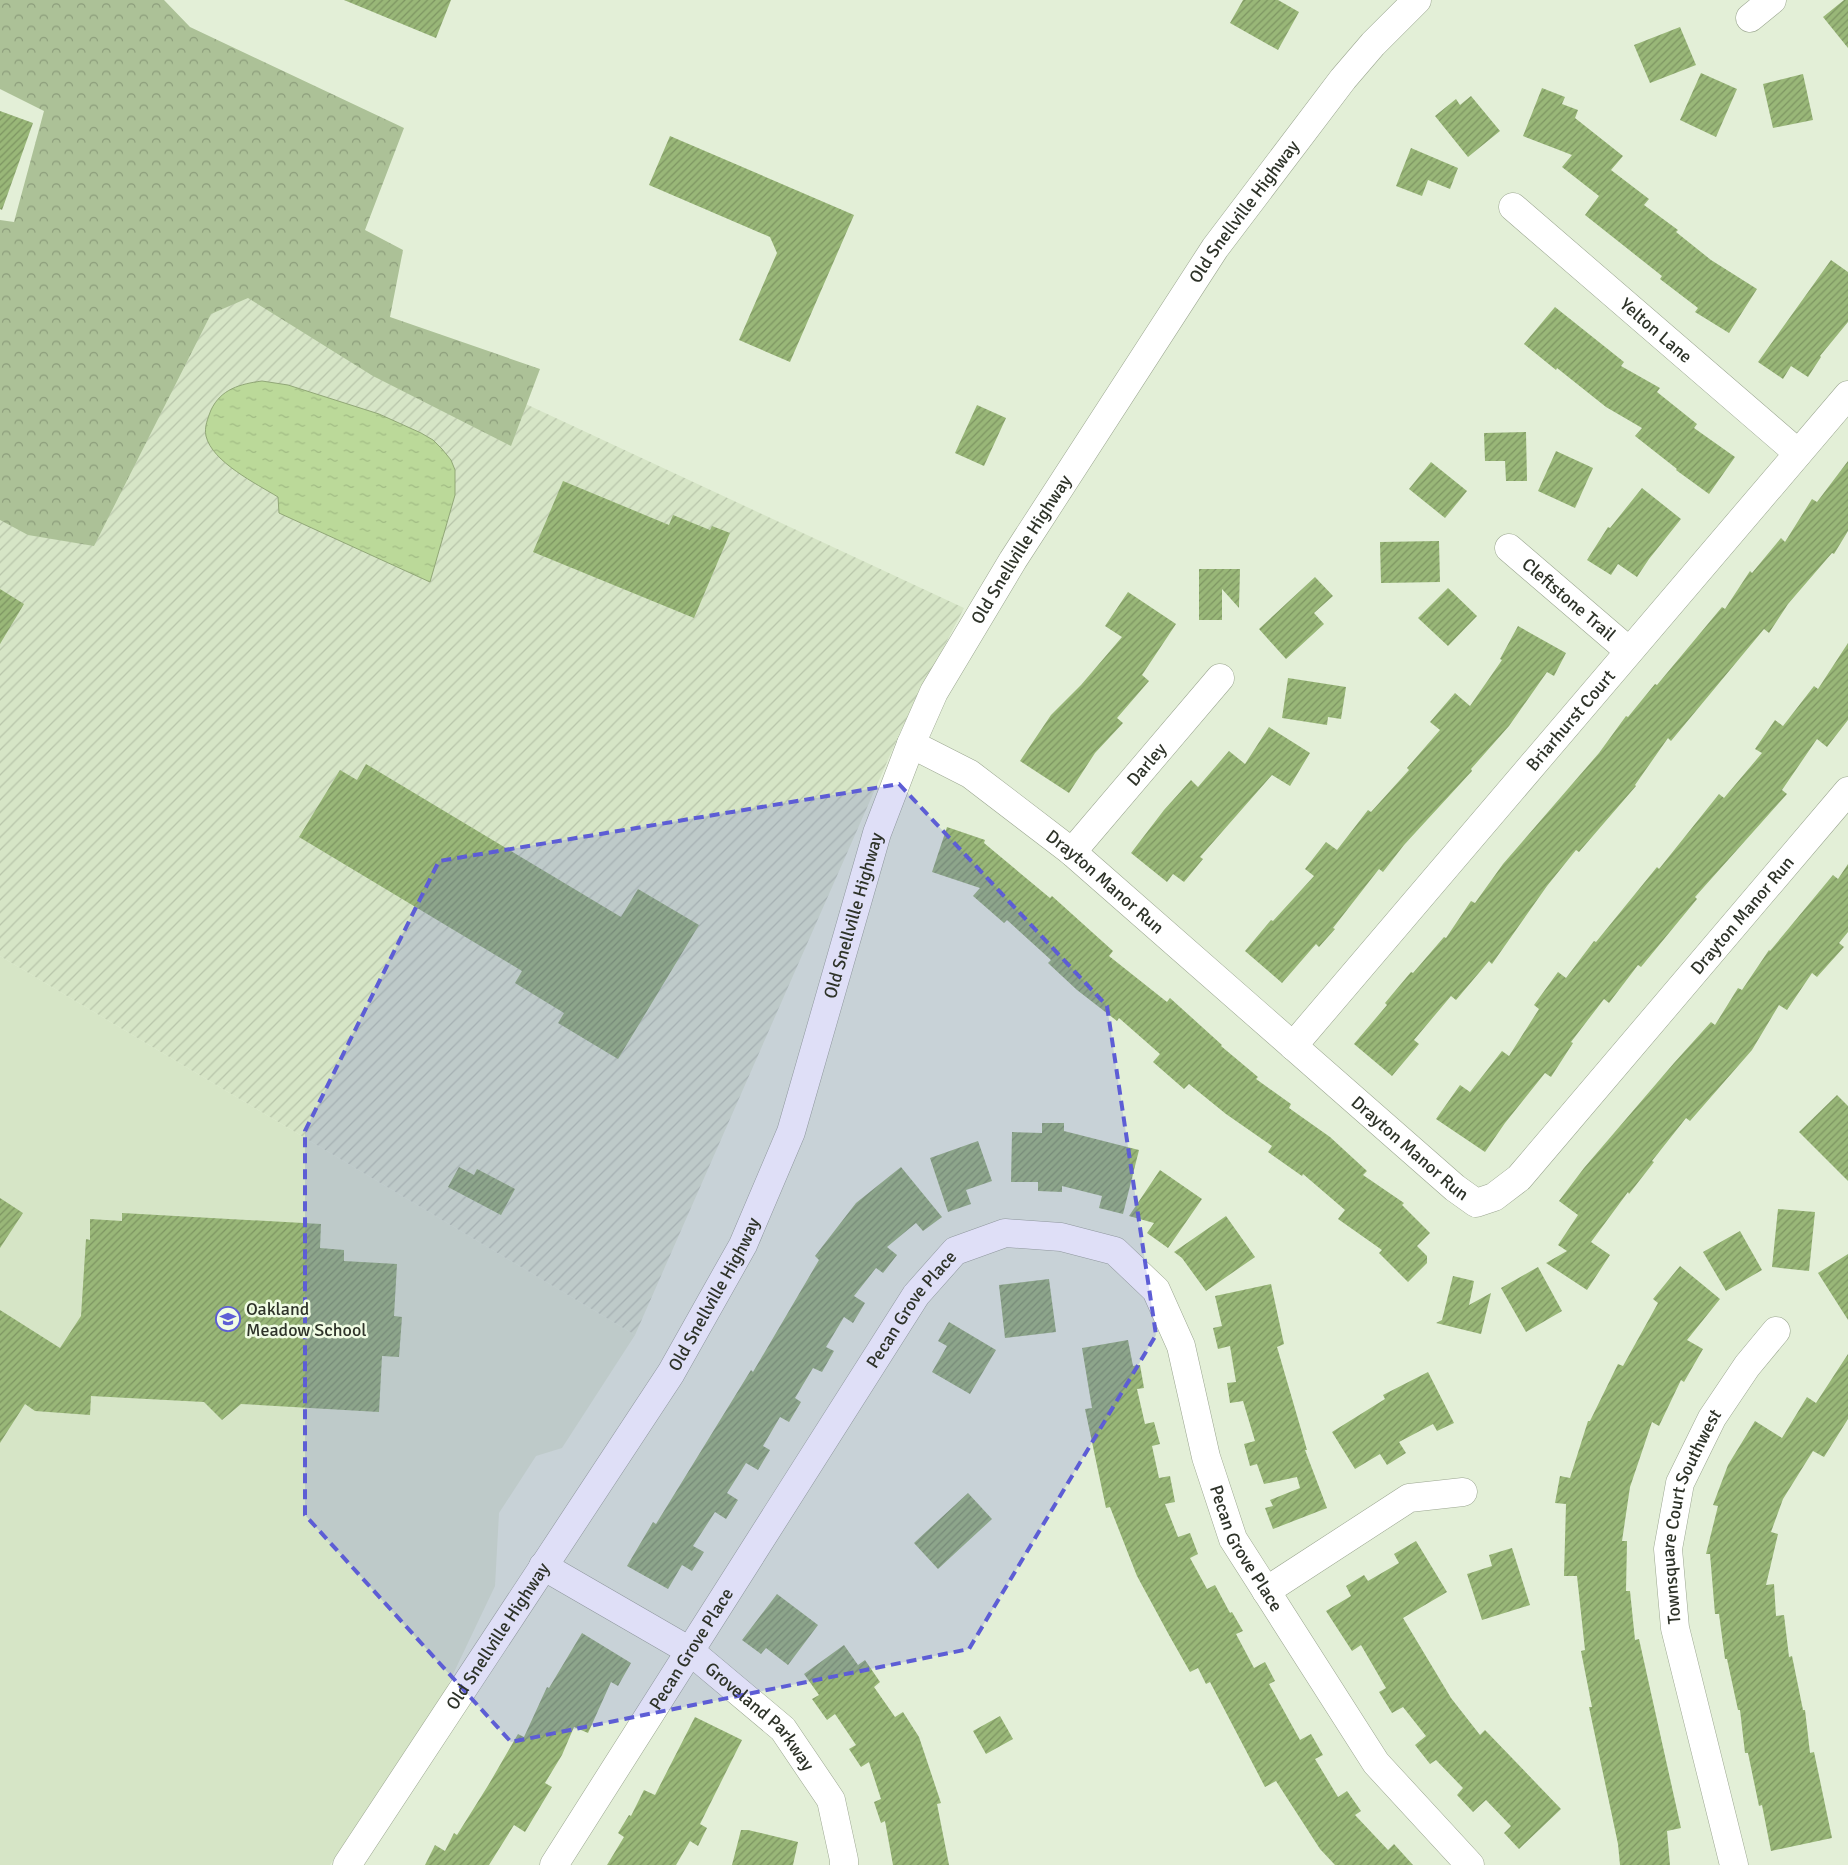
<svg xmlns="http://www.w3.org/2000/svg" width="1848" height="1865" font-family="Signika,sans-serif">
<defs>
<pattern id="industrial-furrows" width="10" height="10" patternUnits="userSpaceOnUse" patternTransform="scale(1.25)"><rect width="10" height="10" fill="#d6e5c6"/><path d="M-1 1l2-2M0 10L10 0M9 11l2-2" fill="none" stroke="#b8c5aa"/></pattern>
<pattern id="forest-crowns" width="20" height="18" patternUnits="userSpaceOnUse" patternTransform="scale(1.25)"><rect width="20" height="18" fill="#acc197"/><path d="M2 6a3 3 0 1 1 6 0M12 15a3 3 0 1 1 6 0" fill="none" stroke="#8c9d7b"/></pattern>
<pattern id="water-ripples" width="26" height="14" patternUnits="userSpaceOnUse" patternTransform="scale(1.25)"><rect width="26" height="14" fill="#bbd999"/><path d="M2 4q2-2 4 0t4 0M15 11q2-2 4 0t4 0" fill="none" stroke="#a1bb84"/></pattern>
<pattern id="building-hatch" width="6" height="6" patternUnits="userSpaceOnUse" patternTransform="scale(1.25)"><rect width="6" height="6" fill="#99b778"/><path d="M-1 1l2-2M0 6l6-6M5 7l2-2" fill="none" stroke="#7d9562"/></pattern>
</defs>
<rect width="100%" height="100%" fill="#e3efd7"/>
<polygon fill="#d6e5c6" points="0,956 635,1335 562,1448 536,1456 499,1513 495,1586 446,1689 330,1865 0,1865"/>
<polygon fill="url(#industrial-furrows)" points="227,265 964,608 902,728 635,1335 0,956 0,500"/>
<polygon fill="url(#forest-crowns)" points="0,0 164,0 190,27 404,128 365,230 403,250 390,317 540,369 511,446 373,376 248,298 211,314 94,546 28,535 0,520 0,220 14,222 44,111 0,89"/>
<path fill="url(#water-ripples)" stroke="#91a777" d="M262 381 288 385 379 414 421 433 433 440 442 449 451 460 455 470V495L430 582 279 513 278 497C257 484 212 462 206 436 204 427 208 418 211 410 221 389 240 384 262 381Z"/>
<g fill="url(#building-hatch)">
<polygon points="344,0 451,0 436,38"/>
<polygon points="1243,0 1278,0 1299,12 1278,50 1230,23"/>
<polygon points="1844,0 1848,0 1848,48 1823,17"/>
<polygon points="1680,27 1696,65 1650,83 1634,45"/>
<polygon points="1701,73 1737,89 1716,137 1680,120"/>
<polygon points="1803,74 1813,120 1773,128 1763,84"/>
<polygon points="1542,88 1565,97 1562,104 1578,110 1575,118 1623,156 1611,170 1649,199 1644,205 1678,230 1676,232 1711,260 1757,289 1729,333 1695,312 1698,308 1660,279 1662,276 1585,215 1599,196 1562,167 1572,155 1523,136"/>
<polygon points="1471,96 1500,131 1468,157 1435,116 1456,99 1460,105"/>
<polygon points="0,111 33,123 2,210 0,209"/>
<polygon points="670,136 854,215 790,362 739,340 777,253 770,237 649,185"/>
<polygon points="1411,148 1458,168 1450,189 1428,180 1422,196 1396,186"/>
<polygon points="1831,260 1848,272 1848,322 1820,356 1821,357 1808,377 1791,366 1783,379 1758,362"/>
<polygon points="1555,307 1624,362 1621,366 1660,388 1657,392 1697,424 1694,428 1735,457 1709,494 1676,470 1677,469 1635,436 1642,428 1606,407 1557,368 1556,370 1524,344"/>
<polygon points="977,405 1006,418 984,466 955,453"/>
<polygon points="1526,432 1527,481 1506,481 1505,461 1485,461 1484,433"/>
<polygon points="1556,451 1593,468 1575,508 1538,491"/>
<polygon points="1848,461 1848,531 1834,554 1832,553 1788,604 1769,633 1764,629 1671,741 1668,738 1635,785 1636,786 1579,852 1576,850 1547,886 1492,964 1489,961 1456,1000 1451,996 1414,1040 1419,1044 1392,1076 1354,1044 1387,1005 1385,1003 1411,972 1413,973 1444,937 1446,938 1471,901 1475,903 1503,864 1599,753 1626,716 1628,717 1655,684 1657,685 1722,607 1725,609 1750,571 1752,573 1781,538 1785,542 1812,499 1817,502"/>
<polygon points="1431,462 1467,491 1445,518 1409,489"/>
<polygon points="563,481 669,525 673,515 710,530 712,526 730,533 694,618 533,552"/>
<polygon points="1642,488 1681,519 1649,559 1637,577 1618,564 1611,575 1587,560 1608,527 1610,528"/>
<polygon points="1439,541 1440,582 1381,583 1380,542"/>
<polygon points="1199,569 1240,569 1239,608 1222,589 1222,620 1199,620"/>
<polygon points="1315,577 1333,596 1314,613 1324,624 1286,659 1259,629"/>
<polygon points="1448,588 1477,616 1448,646 1418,618"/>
<polygon points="0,589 24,604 0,644"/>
<polygon points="1128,592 1176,624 1142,675 1149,681 1117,718 1123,723 1095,753 1069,793 1020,761 1051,715 1081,685 1122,637 1105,626"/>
<polygon points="1518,626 1566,653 1554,676 1547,672 1509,726 1471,769 1472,771 1404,845 1383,872 1379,869 1333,928 1335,929 1319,947 1316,944 1282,983 1245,951 1271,920 1273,921 1314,876 1305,869 1326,842 1337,850 1368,810 1371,812 1409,770 1407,768 1440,730 1430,722 1455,693 1470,706 1502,660 1500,659"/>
<polygon points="1848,643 1848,720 1827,747 1817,739 1782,790 1787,794 1695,897 1697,899 1641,967 1638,965 1609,1003 1604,999 1571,1042 1573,1043 1551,1077 1545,1073 1505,1123 1485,1152 1436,1119 1460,1085 1470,1092 1502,1051 1509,1056 1539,1009 1534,1005 1558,972 1566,978 1594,941 1596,942 1657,867 1659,869 1719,794 1724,798 1762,753 1755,749 1775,720 1783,726 1814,686 1818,689"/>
<polygon points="1288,678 1346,687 1341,719 1328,717 1327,725 1282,718"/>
<polygon points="1269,727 1310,753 1290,786 1272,775 1200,857 1203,859 1184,882 1173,874 1167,882 1131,853 1164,810 1191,780 1198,787 1229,751 1245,764"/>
<polygon points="366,764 621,917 638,889 699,925 618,1059 558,1023 564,1013 515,983 522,971 299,837 340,770 357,780"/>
<polygon points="947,827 985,840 984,843 1050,898 1052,896 1113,951 1109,956 1167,1002 1170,998 1222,1045 1221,1046 1258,1077 1256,1079 1291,1104 1289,1108 1330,1137 1367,1171 1363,1175 1404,1203 1402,1205 1430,1233 1417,1246 1427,1256 1427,1263 1408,1282 1379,1253 1382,1250 1338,1219 1345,1210 1303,1174 1302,1176 1268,1152 1272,1146 1226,1114 1189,1084 1184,1089 1153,1062 1160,1054 1119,1018 1117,1021 1077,990 1048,963 1051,960 1007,920 1004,923 973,896 980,888 932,872"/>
<polygon points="1848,864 1848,932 1839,943 1844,947 1817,977 1812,973 1787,1010 1779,1005 1752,1050 1690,1121 1686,1118 1652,1161 1654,1162 1629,1194 1628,1192 1591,1242 1610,1255 1587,1290 1546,1263 1567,1251 1558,1245 1578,1215 1559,1201 1584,1168 1674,1063 1711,1022 1715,1025 1738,988 1742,990 1769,950 1770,951 1833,875 1838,879"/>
<polygon points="1837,1095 1848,1106 1848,1181 1799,1132"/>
<polygon points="1042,1123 1064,1123 1064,1131 1139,1150 1123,1214 1099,1208 1102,1196 1062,1186 1062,1192 1038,1191 1038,1182 1011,1182 1012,1132 1042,1133"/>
<polygon points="978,1141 992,1181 966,1190 971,1204 948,1212 930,1158"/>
<polygon points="459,1167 474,1175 477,1169 515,1189 501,1215 448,1187"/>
<polygon points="901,1167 942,1217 923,1231 916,1223 887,1247 897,1255 883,1273 876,1268 854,1296 865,1303 853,1323 844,1317 826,1347 834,1351 822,1372 813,1368 795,1398 801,1402 789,1422 780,1417 763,1446 770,1450 758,1470 746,1463 727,1493 738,1500 726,1519 715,1512 693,1546 704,1552 692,1571 682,1565 668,1589 627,1566 653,1522 656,1524 751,1370 753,1372 819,1260 815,1256 856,1203"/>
<polygon points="1160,1170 1202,1199 1168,1248 1147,1233 1154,1223 1129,1216"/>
<polygon points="0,1198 23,1213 0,1248"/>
<polygon points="1778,1209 1815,1212 1809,1271 1772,1267"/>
<polygon points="122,1213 321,1224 320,1248 344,1250 344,1261 397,1264 394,1316 402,1317 399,1357 382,1356 379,1412 241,1404 222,1420 204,1402 91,1396 90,1415 35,1411 25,1404 0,1443 0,1310 60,1348 81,1316 86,1239 90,1240 90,1219 122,1221"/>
<polygon points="1226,1216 1255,1257 1206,1291 1182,1258 1174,1252"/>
<polygon points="1740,1231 1762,1270 1726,1291 1703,1252"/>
<polygon points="1848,1254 1848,1320 1818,1273"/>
<polygon points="1680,1266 1720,1299 1687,1340 1703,1349 1684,1382 1681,1380 1659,1426 1652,1422 1630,1487 1622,1541 1627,1541 1626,1591 1630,1591 1635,1640 1639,1639 1681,1828 1667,1831 1670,1865 1620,1865 1618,1844 1589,1707 1592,1707 1581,1651 1585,1650 1577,1576 1564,1576 1566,1504 1555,1503 1560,1476 1570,1478 1588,1421 1590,1421 1618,1364 1623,1366 1658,1303 1653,1299"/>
<polygon points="1538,1267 1562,1311 1526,1332 1501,1288"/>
<polygon points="1453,1276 1474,1281 1469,1305 1491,1293 1481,1334 1436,1323 1442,1320"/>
<polygon points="1049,1279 1056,1332 1005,1338 999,1285"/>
<polygon points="1271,1284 1284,1344 1277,1347 1307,1450 1305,1450 1327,1508 1273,1529 1265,1508 1273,1506 1270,1500 1300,1488 1297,1477 1264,1484 1257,1464 1250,1466 1244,1444 1255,1441 1243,1401 1230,1403 1227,1383 1236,1382 1230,1346 1218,1349 1213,1328 1222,1326 1215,1296"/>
<polygon points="949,1322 996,1350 970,1394 932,1372 947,1346 938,1341"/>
<polygon points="1128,1340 1133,1366 1140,1365 1144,1388 1137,1389 1145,1424 1154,1422 1160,1444 1152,1446 1159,1478 1170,1476 1175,1502 1165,1504 1178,1537 1190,1533 1198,1554 1190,1558 1207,1589 1215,1585 1230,1613 1232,1612 1243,1631 1236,1634 1254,1668 1265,1662 1275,1681 1269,1684 1300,1740 1311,1734 1323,1755 1315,1759 1338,1797 1347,1791 1361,1811 1355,1815 1388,1850 1394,1844 1413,1865 1335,1865 1320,1849 1276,1781 1265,1787 1210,1682 1206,1684 1198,1668 1190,1672 1169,1635 1137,1576 1110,1507 1106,1508 1085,1409 1092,1408 1082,1348"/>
<polygon points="1848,1354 1848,1419 1824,1457 1813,1451 1783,1499 1771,1532 1778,1534 1766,1585 1774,1584 1776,1616 1784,1615 1789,1657 1792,1656 1803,1710 1805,1710 1810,1753 1814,1752 1832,1838 1771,1851 1762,1805 1759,1806 1748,1753 1745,1753 1740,1710 1738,1710 1727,1659 1725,1659 1719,1614 1715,1614 1710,1554 1706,1554 1718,1506 1713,1505 1728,1465 1755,1421 1782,1438 1807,1397 1816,1403"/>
<polygon points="1428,1372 1454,1423 1437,1431 1433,1424 1399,1442 1406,1453 1387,1465 1380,1454 1355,1469 1332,1432 1385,1399 1383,1395"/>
<polygon points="968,1493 992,1519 938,1569 914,1543"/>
<polygon points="1416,1541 1447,1592 1403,1618 1451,1698 1480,1735 1485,1730 1561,1809 1519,1849 1504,1833 1511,1826 1486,1800 1473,1812 1457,1795 1463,1788 1436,1760 1430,1764 1415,1745 1426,1736 1403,1707 1392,1713 1379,1692 1386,1688 1361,1645 1352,1651 1326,1611 1351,1596 1346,1586 1364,1575 1368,1581 1399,1563 1394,1554"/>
<polygon points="1512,1548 1530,1605 1482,1620 1467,1574 1492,1566 1489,1555"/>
<polygon points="777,1594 818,1625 788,1665 766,1648 761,1654 742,1640"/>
<polygon points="582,1633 631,1663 618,1686 611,1682 588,1733 574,1727 562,1755 545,1783 552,1787 525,1832 514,1825 489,1865 425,1865 435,1845 445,1851 454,1833 457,1835 489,1784 518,1734 524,1737 547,1687 549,1688"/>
<polygon points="844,1645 858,1665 865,1660 880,1682 874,1687 895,1717 903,1712 919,1737 941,1803 937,1804 949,1865 893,1865 885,1821 881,1823 874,1802 881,1799 869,1762 861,1767 849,1749 856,1745 835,1714 827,1720 812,1699 819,1695 804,1674"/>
<polygon points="1000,1716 1013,1739 986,1754 973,1731"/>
<polygon points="695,1717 742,1740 700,1824 707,1828 698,1846 690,1841 676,1865 607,1865 624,1837 618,1833 629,1815 631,1816 644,1790 655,1795"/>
<polygon points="741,1830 748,1830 798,1842 793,1865 732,1865"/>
</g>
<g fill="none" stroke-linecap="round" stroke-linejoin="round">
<defs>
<g id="minor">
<polyline points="1750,18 1772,0"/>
<path id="s1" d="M1513 207 1798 453"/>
<path id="s2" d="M1509 548 1629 651"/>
<path id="s3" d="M911 744 970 774 1072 852 1455 1188 1476 1203 1494 1197 1519 1178 1848 791"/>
<path id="s4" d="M1072 852 1220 678"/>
<path id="s5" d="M1293 1046 1848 395"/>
<path id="s6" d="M543 1566 690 1651 783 1729 831 1800 844 1860V1865"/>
<polyline points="1266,1591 1409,1498 1463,1492"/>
<path id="s7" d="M347 1865 671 1373 743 1245 791 1132 877 833 911 744 934 692 1013 560 1215 248 1343 79 1373 44 1417 0"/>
<path id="s8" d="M554 1865 916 1295 955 1251 1005 1233 1061 1237 1115 1251 1156 1290 1181 1346 1206 1457 1233 1539 1376 1763 1470 1865"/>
<path id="s9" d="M1734 1865 1675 1628 1668 1549 1680 1483 1712 1418 1747 1366 1776 1331"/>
</g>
</defs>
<use href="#minor" stroke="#9ba690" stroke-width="29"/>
<use href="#minor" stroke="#fff" stroke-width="28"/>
</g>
<path fill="#5d5dd5" fill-opacity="0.2" stroke="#5d5dd5" stroke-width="4" stroke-dasharray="10 6" stroke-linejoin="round" d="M899 784 1107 1006 1156 1335 969 1649 511 1742 305 1515V1131L439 861Z"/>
<defs>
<symbol id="school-ring" viewBox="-11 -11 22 22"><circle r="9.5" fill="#f0fce4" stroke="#5d5dd5" stroke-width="1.5"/><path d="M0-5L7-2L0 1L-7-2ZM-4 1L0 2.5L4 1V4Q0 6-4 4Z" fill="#5d5dd5"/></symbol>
</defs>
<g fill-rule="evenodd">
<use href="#school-ring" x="214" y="1305" width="28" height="28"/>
</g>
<g text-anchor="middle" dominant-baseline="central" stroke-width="5" stroke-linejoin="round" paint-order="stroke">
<g font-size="18" fill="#2e3329" stroke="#f0fce4">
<text stroke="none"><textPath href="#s7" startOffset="1894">Old Snellville Highway</textPath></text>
<text stroke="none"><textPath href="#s1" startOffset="189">Yelton Lane</textPath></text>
<text stroke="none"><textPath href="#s7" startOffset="1489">Old Snellville Highway</textPath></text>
<text stroke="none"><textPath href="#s2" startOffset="79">Cleftstone Trail</textPath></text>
<text stroke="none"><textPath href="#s5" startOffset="428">Briarhurst Court</textPath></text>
<text stroke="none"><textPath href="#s4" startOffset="115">Darley</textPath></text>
<text stroke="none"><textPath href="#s3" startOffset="239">Drayton Manor Run</textPath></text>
<text stroke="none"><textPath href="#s7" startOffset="1084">Old Snellville Highway</textPath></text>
<text stroke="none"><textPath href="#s3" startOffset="1125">Drayton Manor Run</textPath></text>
<text stroke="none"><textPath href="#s3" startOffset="644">Drayton Manor Run</textPath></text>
<text stroke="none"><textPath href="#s7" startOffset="679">Old Snellville Highway</textPath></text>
<text stroke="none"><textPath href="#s8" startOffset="661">Pecan Grove Place</textPath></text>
<text stroke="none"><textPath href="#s9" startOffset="360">Townsquare Court Southwest</textPath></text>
<text stroke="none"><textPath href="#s8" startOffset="1231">Pecan Grove Place</textPath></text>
<text stroke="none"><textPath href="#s7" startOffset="274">Old Snellville Highway</textPath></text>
<text stroke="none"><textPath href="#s8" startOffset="256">Pecan Grove Place</textPath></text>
<text stroke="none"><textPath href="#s6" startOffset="266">Groveland Parkway</textPath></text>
</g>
<g font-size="18" fill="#2e3329" stroke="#f0fce4" text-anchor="start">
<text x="246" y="1309">Oakland<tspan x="246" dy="21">Meadow School</tspan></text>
</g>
</g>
</svg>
